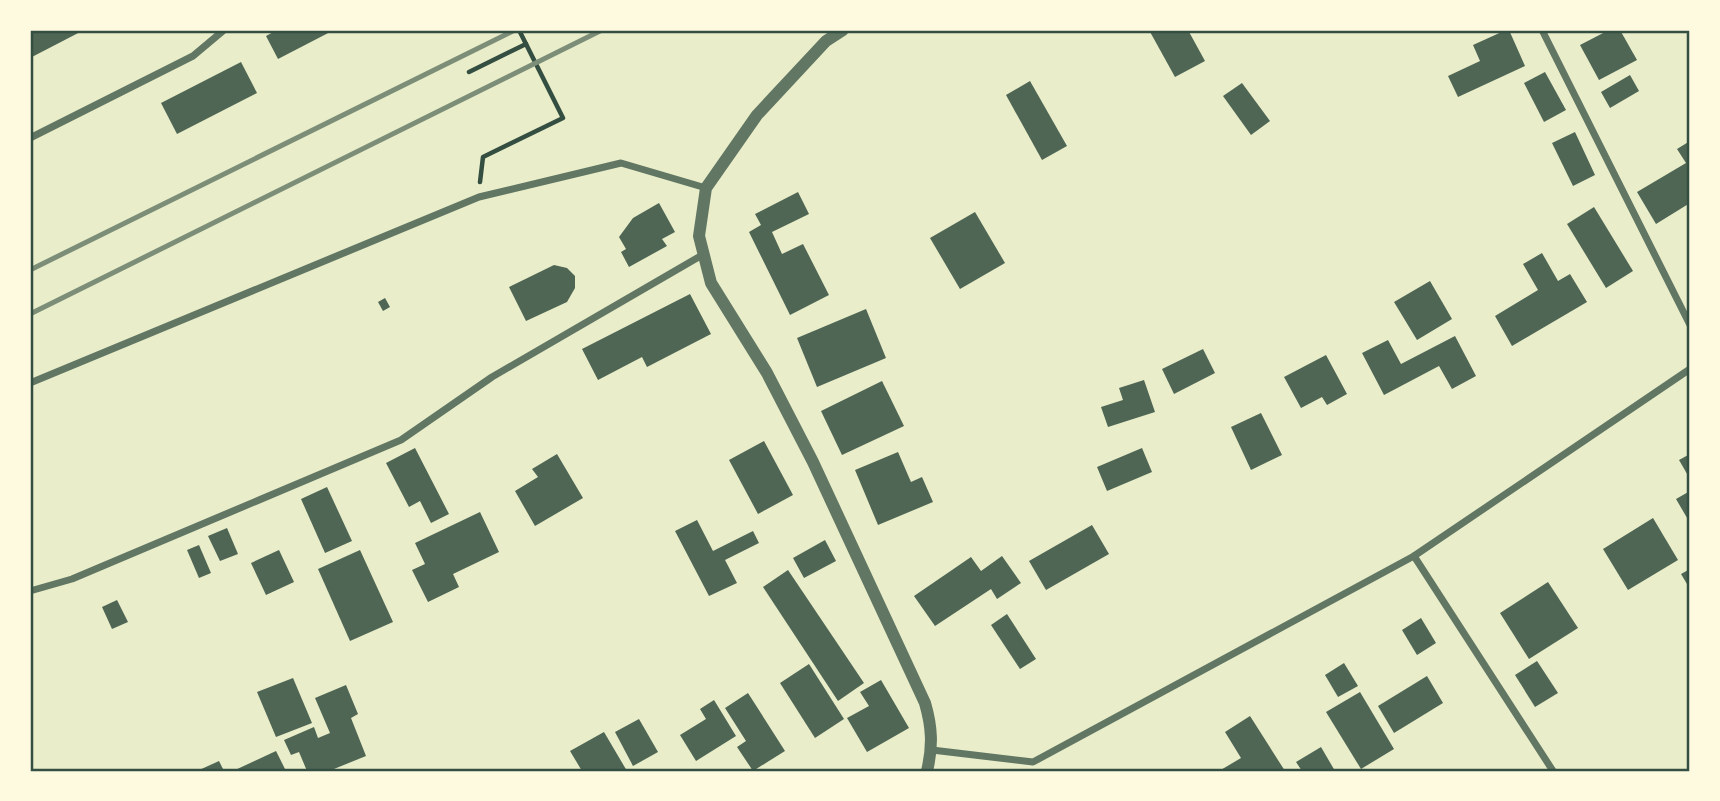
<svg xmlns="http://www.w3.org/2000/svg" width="1720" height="801" font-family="'Crimson Pro',serif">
<rect width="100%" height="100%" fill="#e9edc9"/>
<g fill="#4f6655">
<polygon points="30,30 84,30 30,58"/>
<polygon points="277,30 334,30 278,59 266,36"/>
<polygon points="1149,30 1188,30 1205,61 1175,77"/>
<polygon points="1506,30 1509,30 1525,66 1458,97 1448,76 1480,61 1473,45"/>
<polygon points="1609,30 1620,30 1637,60 1599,80 1580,45"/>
<polygon points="241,62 257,93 177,134 161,103"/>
<polygon points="1545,72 1566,110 1544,122 1524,83"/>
<polygon points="1630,75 1639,91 1610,108 1601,92"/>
<polygon points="1030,81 1067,146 1042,160 1006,95"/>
<polygon points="1242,83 1270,121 1251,135 1223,96"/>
<polygon points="1575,132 1595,175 1573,186 1552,143"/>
<polygon points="1690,141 1690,203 1656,224 1637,192 1686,163 1677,149"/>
<polygon points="798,192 809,214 772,232 782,254 803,244 829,295 790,315 749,232 761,225 755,214"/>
<polygon points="659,203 675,232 662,239 667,246 629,267 621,252 626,249 619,237 633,218"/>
<polygon points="1594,207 1633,271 1606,288 1567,224"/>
<polygon points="975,212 1005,263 960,289 930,238"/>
<polygon points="1542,253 1558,281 1570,274 1587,302 1512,346 1495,316 1538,290 1523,264"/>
<polygon points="554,265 567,268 575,276 575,288 567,302 526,321 509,287"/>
<polygon points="1430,281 1452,319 1417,340 1394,302"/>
<polygon points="690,294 711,334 647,367 642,357 598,380 582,349"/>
<polygon points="385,298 390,307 383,311 378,302"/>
<polygon points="866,309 886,358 817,387 797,338"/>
<polygon points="1455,336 1476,376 1452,389 1439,366 1384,395 1362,353 1388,340 1401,364"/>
<polygon points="1203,349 1215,373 1174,394 1162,369"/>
<polygon points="1326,355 1347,394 1327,405 1322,397 1301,408 1284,377"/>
<polygon points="1144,380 1155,412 1108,427 1101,407 1123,400 1119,388"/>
<polygon points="882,381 904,426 842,455 821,411"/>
<polygon points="1261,413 1282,455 1251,470 1231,427"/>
<polygon points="764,441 793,495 758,514 729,460"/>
<polygon points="415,448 449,514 431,523 420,501 409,507 386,463"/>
<polygon points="1142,448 1152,472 1107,491 1097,467"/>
<polygon points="898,452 911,482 922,477 933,502 878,525 855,470"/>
<polygon points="557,454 583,498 535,526 515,491 538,477 532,469"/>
<polygon points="1690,454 1690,479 1679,460"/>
<polygon points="327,487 352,541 325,553 301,499"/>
<polygon points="1690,491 1690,523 1676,499"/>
<polygon points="480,512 499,552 453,574 459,587 428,602 412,570 425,564 415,543"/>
<polygon points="1653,518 1678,560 1628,590 1603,549"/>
<polygon points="697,520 713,551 753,531 759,543 725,560 737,583 709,596 675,531"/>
<polygon points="1092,525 1109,554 1046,590 1029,561"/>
<polygon points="227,528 238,554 220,561 208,536"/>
<polygon points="825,540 836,561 804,578 793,558"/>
<polygon points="199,545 211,573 199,578 187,550"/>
<polygon points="279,550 294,582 266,595 251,563"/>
<polygon points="360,550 393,622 350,641 318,569"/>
<polygon points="1002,556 1021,583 997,599 991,589 935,626 914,596 971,557 981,571"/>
<polygon points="1690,569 1690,589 1681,574"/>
<polygon points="788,570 864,683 838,701 763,587"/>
<polygon points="1548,582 1578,628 1529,659 1500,613"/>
<polygon points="117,600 128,622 112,629 102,607"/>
<polygon points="1007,614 1036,659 1020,669 991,625"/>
<polygon points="1421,618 1436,643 1417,655 1402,630"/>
<polygon points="1537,661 1558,693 1535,707 1515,675"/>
<polygon points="1344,663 1358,686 1338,697 1325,675"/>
<polygon points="809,664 844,719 815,738 780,683"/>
<polygon points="1427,676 1443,703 1394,733 1378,706"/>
<polygon points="293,678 312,723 276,737 257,692"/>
<polygon points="881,680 909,728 867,752 847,718 869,706 860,692"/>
<polygon points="346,685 358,714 351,718 366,756 329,771 307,771 299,752 291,755 284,740 314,727 318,738 330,733 315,698"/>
<polygon points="1360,692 1394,749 1361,769 1326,712"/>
<polygon points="748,693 785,751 753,771 737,747 746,741 725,708"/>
<polygon points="714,700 736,736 696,761 680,735 706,719 700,709"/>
<polygon points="1250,716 1285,771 1219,771 1241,758 1225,732"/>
<polygon points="639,719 658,752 633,766 615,732"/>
<polygon points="604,732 627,771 582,771 570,751"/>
<polygon points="1321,747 1335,771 1302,771 1296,762"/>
<polygon points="276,751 286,771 233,771"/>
<polygon points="219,761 224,771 197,771"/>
</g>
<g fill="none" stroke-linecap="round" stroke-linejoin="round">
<g stroke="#344e41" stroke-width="4.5">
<polyline points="469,72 526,44"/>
<polyline points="480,182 483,157 563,118 519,30"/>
</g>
<g stroke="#617663" stroke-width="7">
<polyline points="1542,30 1690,325"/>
<polyline points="30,138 193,56 224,30"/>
<polyline points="30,383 479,197 621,163 706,188"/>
<polyline points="1414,556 1553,771"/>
<polyline points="30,591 72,579 401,440 492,377 704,254"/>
<polyline points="932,750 1033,762 1414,556 1690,369"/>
</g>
<path stroke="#617663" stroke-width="12" d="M843 30 826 41 757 115 706 188 699 236 711 283 767 373 813 462 925 703C932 727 933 746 927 771"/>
<g stroke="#7c8e77" stroke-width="5">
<polyline points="30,270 515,30"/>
<polyline points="30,314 602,30"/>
</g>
</g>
<rect width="1720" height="801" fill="none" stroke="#fefae0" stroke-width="63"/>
<rect x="32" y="32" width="1656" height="738" fill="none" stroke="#344e41" stroke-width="2.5"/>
</svg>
